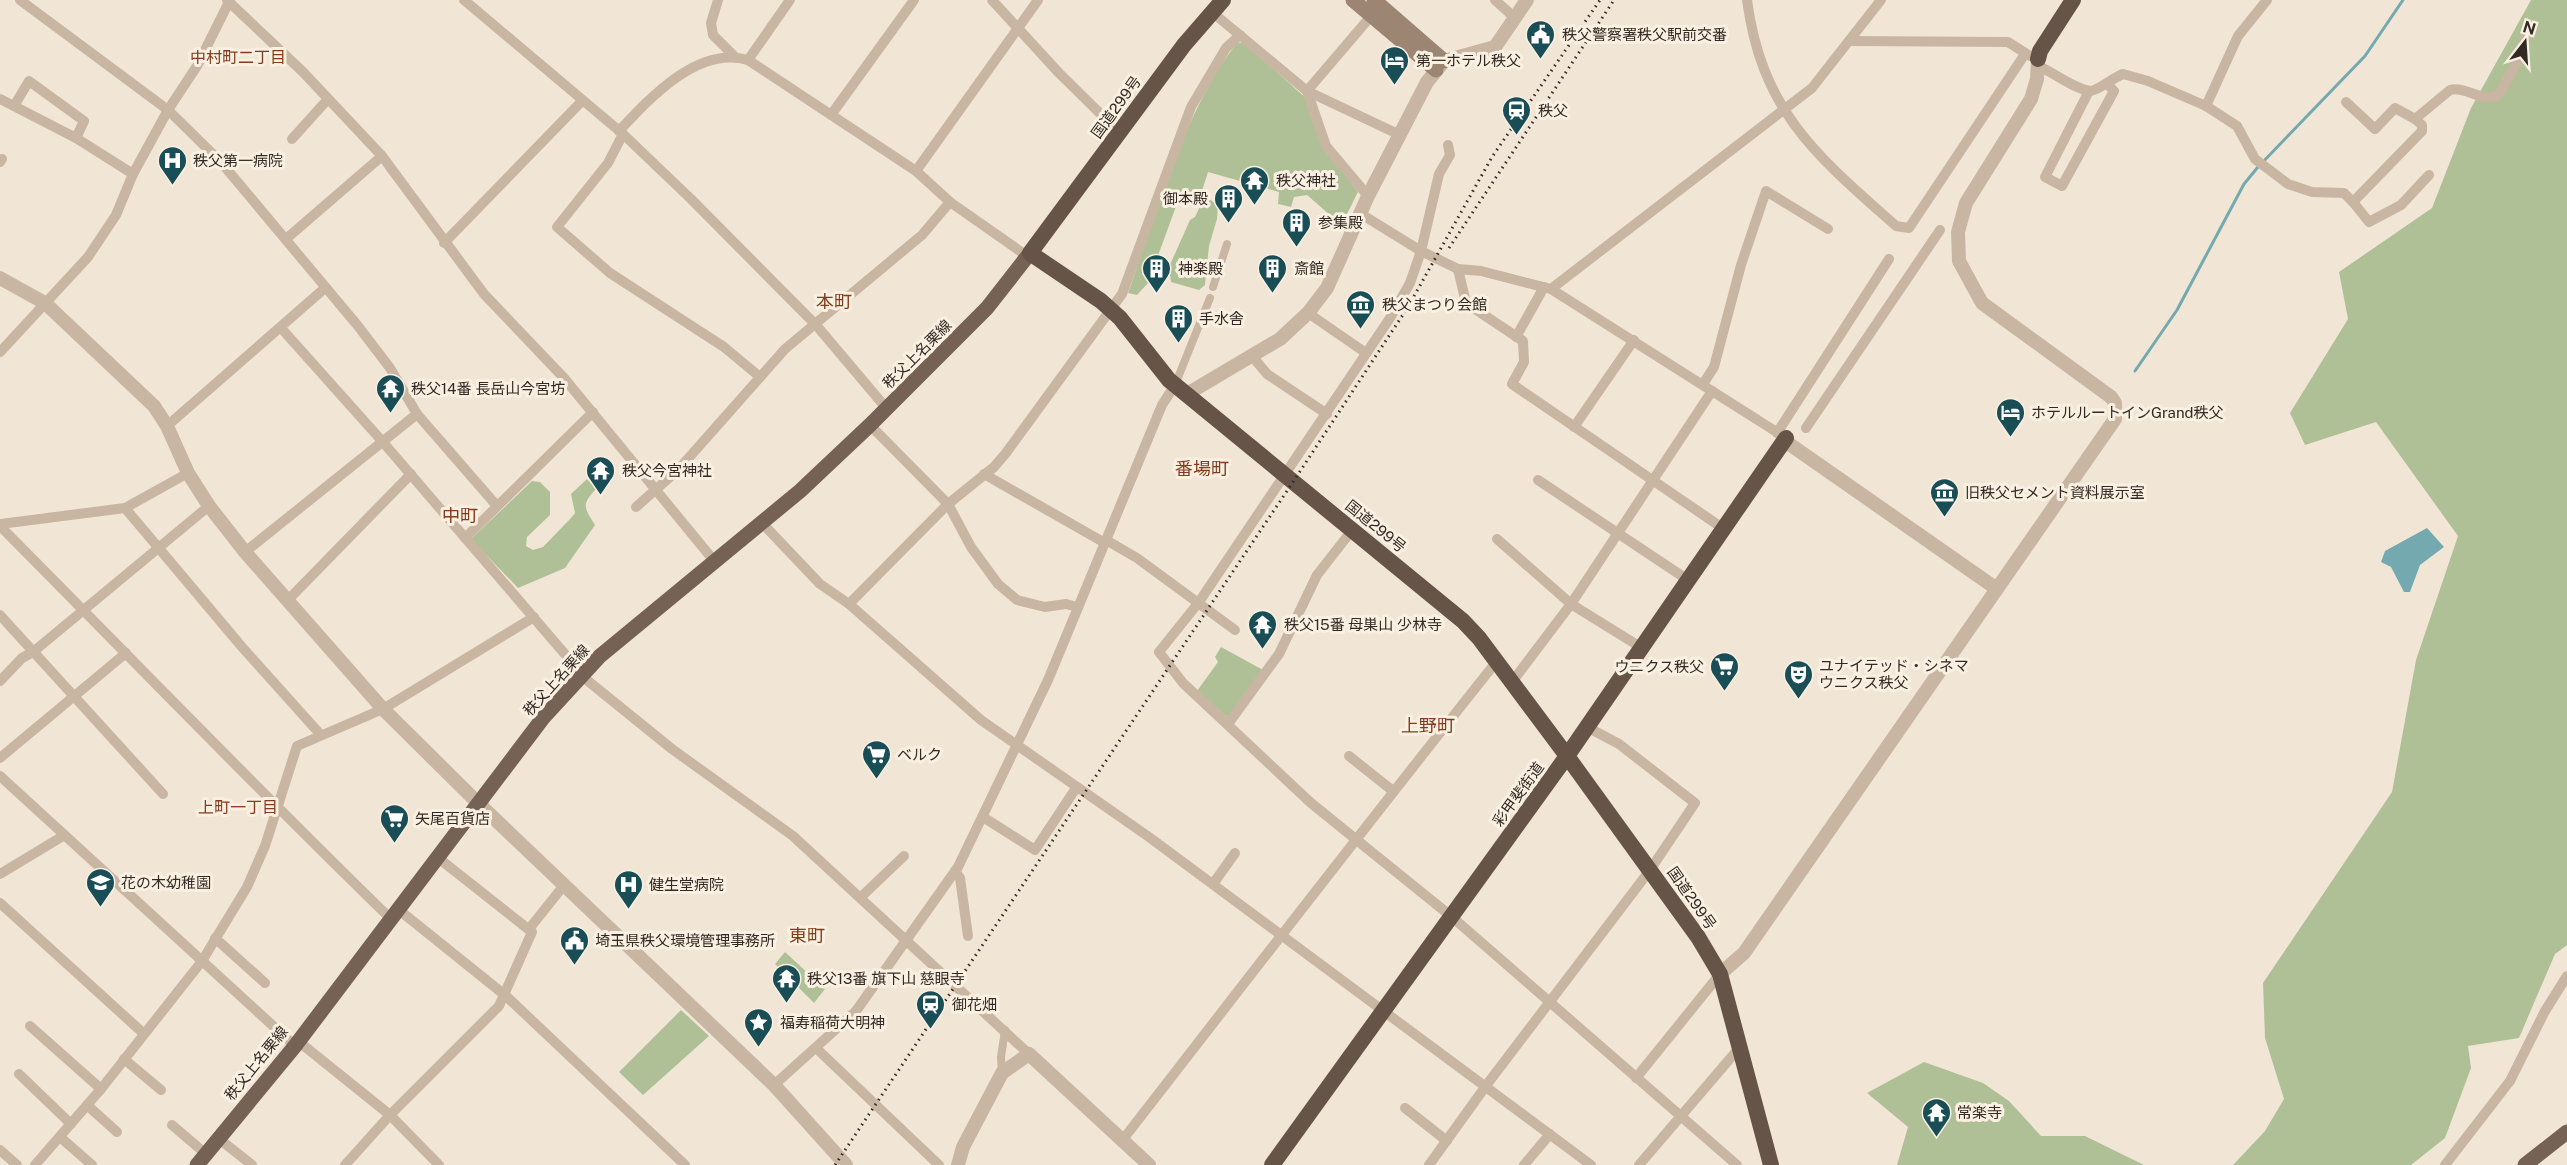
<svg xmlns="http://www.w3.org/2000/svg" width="2567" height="1165" font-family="'Public Sans','Noto Sans JP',sans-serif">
<rect width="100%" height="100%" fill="#f1e6d6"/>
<g fill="#b0c096">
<polygon points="2531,0 2567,0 2567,945 2555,954 2519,1038 2468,1046 2471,1068 2445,1138 2411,1165 2233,1165 2265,1131 2284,1099 2265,1038 2263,983 2392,792 2416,660 2458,536 2376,422 2305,445 2290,413 2348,319 2339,272 2432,208 2471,108"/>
<path d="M1237 43H1244L1307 99 1323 147 1358 192 1344 220 1330 215 1307 195 1294 197 1291 207 1278 204 1279 192 1208 172 1201 194 1218 205 1217 219 1209 246 1205 285 1199 290 1171 282 1169 267 1190 220 1195 217 1202 202 1182 190 1148 283 1137 295 1128 293C1157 213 1184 110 1237 43Z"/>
<path d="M587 479 596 489C581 505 584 507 595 525L565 568 518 588 471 539 532 481 540 482 550 492V515L527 537 526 546 533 550 543 547 571 518 575 513 571 494Z"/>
<polygon points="1221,647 1263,670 1228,718 1197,691 1218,662 1215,657"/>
<polygon points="785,952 825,989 814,1003 775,964"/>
<polygon points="681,1010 709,1036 643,1095 619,1072"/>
<polygon points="1924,1062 1983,1083 2009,1101 2041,1136 2085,1136 2144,1165 1897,1165 1908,1127 1867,1093"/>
</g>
<polygon fill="#74a9af" points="2427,528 2444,547 2420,565 2410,592 2404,592 2391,567 2381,562 2385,551"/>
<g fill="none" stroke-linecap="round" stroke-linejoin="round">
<polyline stroke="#74a9af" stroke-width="3" points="2135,371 2177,310 2244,184 2258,167 2365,56 2403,0"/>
<g stroke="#c9b6a2" stroke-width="8">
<polyline points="1213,287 1227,244"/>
<polyline points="1175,385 1210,298"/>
<polyline points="1002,1073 1001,1057 1005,1030"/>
</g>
<g stroke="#c9b6a2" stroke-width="10">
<polyline points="20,0 168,110 220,161 358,326 390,368 417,414 497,506"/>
<polyline points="227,0 303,72 382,156 484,294 564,378 715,562"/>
<polyline points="464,0 623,134 691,199 816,325 887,409"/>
<polyline points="718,0 711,23 713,35 734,56"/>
<polyline points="992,0 1059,73 1120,133"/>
<polyline points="1495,0 1515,18"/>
<path d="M1747 0C1762 112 1817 156 1896 226L1909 228 2025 54"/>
<polyline points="1212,12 1307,91 1400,135"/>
<polyline points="1849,41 2008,42 2030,56"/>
<polyline points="748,60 790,0"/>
<path d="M2038 66C2052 71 2082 95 2094 90 2104 86 2113 78 2123 74L2148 81 2206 106 2237 126 2255 159 2288 184 2312 192 2344 193 2353 202 2422 131V125L2415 119 2450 90C2466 85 2485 106 2500 93L2519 59 2527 30"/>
<polyline points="1307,91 1326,146 1368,196"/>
<polyline points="1307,91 1371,16"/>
<polyline points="2089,91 2045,177 2062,186 2114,91 2107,84"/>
<polyline points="0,99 76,138 133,174"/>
<polyline points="2346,102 2375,129 2395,108 2415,119"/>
<polyline points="14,106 29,81 84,121 76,138"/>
<polyline points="2206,106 2238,36 2267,0"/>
<polyline points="831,115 914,0"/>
<path d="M619 131C650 98 698 45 748 60L916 171 950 202 1027 256"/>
<polyline points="623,134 608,163 557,227 610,273 724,347 760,377"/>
<polyline points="292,139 328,99"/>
<polyline points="1448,145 1450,155 1439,174 1421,251 1410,283 1390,318 1199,602 1159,652 1183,683 1311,803 1452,917 1737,1165"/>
<polyline points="0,162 2,159"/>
<polyline points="916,171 1038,0"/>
<polyline points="2353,202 2369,222 2401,205 2429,175"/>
<polyline points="1361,214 1421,251 1458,269 1481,271 1551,289 1786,438"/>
<polyline points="286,239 382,156"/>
<polyline points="444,243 582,101"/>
<polyline points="1458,269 1466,303 1523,341 1524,362 1512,384 1724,529"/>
<polyline points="1551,289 1812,88 1881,0"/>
<polyline points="1308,313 1366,353"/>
<polyline points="281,328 382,441 588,681 672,749 793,836 1029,1054"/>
<polyline points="1516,337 1544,287"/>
<polyline points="0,352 88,257 116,215 133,174 168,110 197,66 230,0"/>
<polyline points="1252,356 1267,374 1327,414"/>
<polyline points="1703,384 1714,367 1741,265 1766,191 1828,229"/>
<polyline points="870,425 948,504 971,547 998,584 1017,600 1045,607 1066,604 1077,607"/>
<polyline points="167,426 325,288"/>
<polyline points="1574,427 1634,340"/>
<polyline points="1806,428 1940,230"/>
<polyline points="1777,433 1889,259"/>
<polyline points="984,474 1105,543"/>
<polyline points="1538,480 1688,580"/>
<polyline points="636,507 678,470 785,349 922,235 950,202"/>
<polyline points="125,508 242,647 320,734"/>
<polyline points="762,523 820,584 849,604 981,720 1149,837 1591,1165"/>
<polyline points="0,524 125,508 188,473"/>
<path d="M0 526C131 658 259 791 392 920"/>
<polyline points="465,538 593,412"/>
<polyline points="1497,539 1571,604 1642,648"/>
<polyline points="1106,540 1137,558 1235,630"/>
<polyline points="245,552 417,414"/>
<polyline points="288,600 411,474"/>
<polyline points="849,604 948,504 994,467 1006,453 1122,294 1191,107 1226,48 1240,35"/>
<polyline points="0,615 163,794"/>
<polyline points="0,681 22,658 33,652 209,506"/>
<polyline points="1512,682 1571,604 1712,391"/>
<polyline points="1228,724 1279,654 1317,575 1353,529"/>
<polyline points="1349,756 1393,791"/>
<polyline points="0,758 126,653"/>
<polyline points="0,776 295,1046"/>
<polyline points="983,817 1035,850 1076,788"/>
<polyline points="955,871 960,878 968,936"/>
<polyline points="0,874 63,836"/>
<polyline points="1213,884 1235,853"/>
<polyline points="861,897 904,856"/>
<polyline points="0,903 143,1033"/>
<polyline points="399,910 506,996 685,1165"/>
<polyline points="529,929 565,884"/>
<polyline points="215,938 265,983"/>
<polyline points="30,1026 101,1089"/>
<polyline points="298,1041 390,1115 439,1165"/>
<polyline points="817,1049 939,1165"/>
<polyline points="124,1059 161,1090"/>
<polyline points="19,1074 71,1124"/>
<polyline points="1636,1078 1720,974"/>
<polyline points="774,1085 856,1011 958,867 1048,680 1162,405 1175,385"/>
<polyline points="87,1105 117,1132"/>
<polyline points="1405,1108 1447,1141"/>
<polyline points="172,1125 206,1154"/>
<polyline points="60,1137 92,1165"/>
<polyline points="218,1138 252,1165"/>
<path d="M1121 1142C1246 981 1370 820 1497 661"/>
<polyline points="0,1150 17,1165"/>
<polyline points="35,1165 101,1089 202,961 247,887 265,846 297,746 383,709 534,617"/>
<polyline points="345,1165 390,1115 499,1006 532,932 437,857"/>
<polyline points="1429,1165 1488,1083 1650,870 1695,803 1619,744 1587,727"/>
<polyline points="1524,1165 1550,1134"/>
<polyline points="1639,1165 1740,1047"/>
<polyline points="2445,1165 2510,1081 2545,1011 2567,976"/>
</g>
<g stroke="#c9b6a2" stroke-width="14">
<polyline points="0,278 45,303 154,406 167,426 188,473 209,506 245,552 383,709 479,804 774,1085 846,1165"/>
<polyline points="1187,394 1280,339 1308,313 1327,288 1368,196 1427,82 1444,61 1495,47 1527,0"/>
<polyline points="1785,441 1997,589"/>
<polyline points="1720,974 1744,953 2115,419 2115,403 2111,397 1982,303 1959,261 1958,232 1966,203 2031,99 2037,79 2038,59"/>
<polyline points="958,1165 963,1147 1002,1073 1029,1054 1149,1165"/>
</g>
<g stroke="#9d8573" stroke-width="15">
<polyline points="1353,0 1436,70"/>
<polyline points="1374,0 1444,61"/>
</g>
<g stroke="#766255" stroke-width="15">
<polyline points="197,1165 295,1046 543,718 600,656 800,491 870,425 987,308 1030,253"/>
<polyline points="2525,1165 2567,1132"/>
</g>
<g stroke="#665448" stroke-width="16">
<polyline points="1223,0 1184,45 1030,253 1101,301 1120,318 1169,380 1463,621 1479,638 1567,756 1698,937 1720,974 1771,1165"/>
<polyline points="2038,59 2040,51 2073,0"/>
<polyline points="1272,1165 1567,756 1786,438"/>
</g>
<g stroke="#342a25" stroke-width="3" stroke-dasharray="1.5 4.5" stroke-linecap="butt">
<polyline points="1449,248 1614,0"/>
<polyline points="835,1165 1293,482 1408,307 1492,157 1600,0"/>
</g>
</g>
<defs>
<symbol id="civic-pin" viewBox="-11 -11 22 30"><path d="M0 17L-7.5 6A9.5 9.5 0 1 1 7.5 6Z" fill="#194e56" stroke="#f9f0e2"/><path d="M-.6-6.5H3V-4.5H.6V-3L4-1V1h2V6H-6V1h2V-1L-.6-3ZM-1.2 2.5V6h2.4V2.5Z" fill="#fff"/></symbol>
<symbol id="hotel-pin" viewBox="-11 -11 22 30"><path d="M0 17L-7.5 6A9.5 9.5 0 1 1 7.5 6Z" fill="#194e56" stroke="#f9f0e2"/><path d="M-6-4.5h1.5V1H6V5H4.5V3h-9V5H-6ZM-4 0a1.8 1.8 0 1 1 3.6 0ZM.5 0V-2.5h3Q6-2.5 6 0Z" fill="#fff"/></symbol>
<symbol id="station-pin" viewBox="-11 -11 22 30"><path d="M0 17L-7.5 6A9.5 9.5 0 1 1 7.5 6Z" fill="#194e56" stroke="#f9f0e2"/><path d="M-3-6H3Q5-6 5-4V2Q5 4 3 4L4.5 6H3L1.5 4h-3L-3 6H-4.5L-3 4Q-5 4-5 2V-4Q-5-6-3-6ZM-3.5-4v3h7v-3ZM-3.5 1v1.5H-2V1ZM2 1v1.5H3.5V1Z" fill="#fff"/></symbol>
<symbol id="hospital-pin" viewBox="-11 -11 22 30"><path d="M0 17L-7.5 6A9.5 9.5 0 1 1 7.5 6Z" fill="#194e56" stroke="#f9f0e2"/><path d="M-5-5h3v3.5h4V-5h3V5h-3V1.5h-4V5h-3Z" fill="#fff"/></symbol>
<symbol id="temple-pin" viewBox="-11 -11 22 30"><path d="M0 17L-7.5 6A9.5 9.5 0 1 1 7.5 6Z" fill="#194e56" stroke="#f9f0e2"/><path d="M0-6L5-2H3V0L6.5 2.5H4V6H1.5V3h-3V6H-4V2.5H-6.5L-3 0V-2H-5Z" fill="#fff"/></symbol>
<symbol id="building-pin" viewBox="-11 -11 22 30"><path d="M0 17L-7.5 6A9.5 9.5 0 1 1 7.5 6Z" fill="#194e56" stroke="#f9f0e2"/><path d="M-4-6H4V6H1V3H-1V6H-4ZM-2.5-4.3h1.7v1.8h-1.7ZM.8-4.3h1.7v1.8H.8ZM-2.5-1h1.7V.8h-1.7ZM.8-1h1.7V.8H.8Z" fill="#fff"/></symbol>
<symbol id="museum-pin" viewBox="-11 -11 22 30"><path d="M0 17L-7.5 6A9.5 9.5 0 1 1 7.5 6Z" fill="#194e56" stroke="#f9f0e2"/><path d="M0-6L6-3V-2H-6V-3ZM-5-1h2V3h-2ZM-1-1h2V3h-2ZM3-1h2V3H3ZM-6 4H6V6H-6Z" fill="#fff"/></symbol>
<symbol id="supermarket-pin" viewBox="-11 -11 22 30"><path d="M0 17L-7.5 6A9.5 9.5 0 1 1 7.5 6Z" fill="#194e56" stroke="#f9f0e2"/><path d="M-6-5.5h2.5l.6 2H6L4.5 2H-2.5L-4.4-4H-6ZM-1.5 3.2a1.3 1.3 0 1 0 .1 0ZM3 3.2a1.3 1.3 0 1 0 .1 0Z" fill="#fff"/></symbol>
<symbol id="theatre-pin" viewBox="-11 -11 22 30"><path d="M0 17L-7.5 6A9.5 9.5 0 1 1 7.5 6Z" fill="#194e56" stroke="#f9f0e2"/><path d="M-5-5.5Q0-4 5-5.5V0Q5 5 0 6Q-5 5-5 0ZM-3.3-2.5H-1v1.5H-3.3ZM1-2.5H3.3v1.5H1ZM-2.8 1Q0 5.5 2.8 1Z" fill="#fff"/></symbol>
<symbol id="school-pin" viewBox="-11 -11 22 30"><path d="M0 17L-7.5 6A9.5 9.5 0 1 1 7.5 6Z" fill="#194e56" stroke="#f9f0e2"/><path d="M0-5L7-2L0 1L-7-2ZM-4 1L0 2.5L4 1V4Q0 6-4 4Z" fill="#fff"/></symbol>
<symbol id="sight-pin" viewBox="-11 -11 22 30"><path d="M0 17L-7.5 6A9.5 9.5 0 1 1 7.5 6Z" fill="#194e56" stroke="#f9f0e2"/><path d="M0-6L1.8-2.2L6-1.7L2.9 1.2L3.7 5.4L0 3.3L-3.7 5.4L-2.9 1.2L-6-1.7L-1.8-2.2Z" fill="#fff"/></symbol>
</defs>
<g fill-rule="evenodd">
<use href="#civic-pin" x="1524" y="18" width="33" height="45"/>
<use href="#hotel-pin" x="1378" y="44" width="33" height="45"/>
<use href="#station-pin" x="1500" y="94" width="33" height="45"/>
<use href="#hospital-pin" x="156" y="144" width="33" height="45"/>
<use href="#temple-pin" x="1238" y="164" width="33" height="45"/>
<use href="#building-pin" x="1212" y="182" width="33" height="45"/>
<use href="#building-pin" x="1280" y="206" width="33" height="45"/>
<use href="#building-pin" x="1140" y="252" width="33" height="45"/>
<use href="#building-pin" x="1256" y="252" width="33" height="45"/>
<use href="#museum-pin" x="1344" y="288" width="33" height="45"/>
<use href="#building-pin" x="1162" y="302" width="33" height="45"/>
<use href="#temple-pin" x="374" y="372" width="33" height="45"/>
<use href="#hotel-pin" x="1994" y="396" width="33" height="45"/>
<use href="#temple-pin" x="584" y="454" width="33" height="45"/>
<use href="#museum-pin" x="1928" y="476" width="33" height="45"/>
<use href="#temple-pin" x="1246" y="608" width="33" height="45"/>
<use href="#supermarket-pin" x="1708" y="650" width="33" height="45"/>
<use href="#theatre-pin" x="1782" y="658" width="33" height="45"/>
<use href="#supermarket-pin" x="860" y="738" width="33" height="45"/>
<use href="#supermarket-pin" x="378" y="802" width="33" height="45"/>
<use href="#school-pin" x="84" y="866" width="33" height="45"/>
<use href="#hospital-pin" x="612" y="868" width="33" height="45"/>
<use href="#civic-pin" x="558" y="924" width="33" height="45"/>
<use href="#temple-pin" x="770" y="962" width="33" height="45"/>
<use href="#station-pin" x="914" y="988" width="33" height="45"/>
<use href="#sight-pin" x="742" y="1006" width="33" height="45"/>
<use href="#temple-pin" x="1920" y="1096" width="33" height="45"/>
</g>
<g text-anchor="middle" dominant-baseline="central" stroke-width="6" stroke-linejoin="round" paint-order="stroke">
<g font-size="15" fill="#342a25" stroke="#f9f0e2" text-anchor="start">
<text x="1562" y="34">秩父警察署秩父駅前交番</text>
<text x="1416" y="60">第一ホテル秩父</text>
<text x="1538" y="110">秩父</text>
<text x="193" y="160">秩父第一病院</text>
<text x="1276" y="180">秩父神社</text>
<text x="1208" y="198" text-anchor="end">御本殿</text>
<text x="1318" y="222">参集殿</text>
<text x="1178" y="268">神楽殿</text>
<text x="1294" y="268">斎館</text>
<text x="1382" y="304">秩父まつり会館</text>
<text x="1199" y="318">手水舎</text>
<text x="411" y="388">秩父14番 長岳山今宮坊</text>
<text x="2031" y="412">ホテルルートインGrand秩父</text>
<text x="622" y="470">秩父今宮神社</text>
<text x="1965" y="492">旧秩父セメント資料展示室</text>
<text x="1284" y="624">秩父15番 母巣山 少林寺</text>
<text x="1819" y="665">ユナイテッド・シネマ<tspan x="1819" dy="17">ウニクス秩父</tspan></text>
<text x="1704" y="666" text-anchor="end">ウニクス秩父</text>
<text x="897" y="754">ベルク</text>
<text x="415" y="818">矢尾百貨店</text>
<text x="121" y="882">花の木幼稚園</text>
<text x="649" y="884">健生堂病院</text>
<text x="595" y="940">埼玉県秩父環境管理事務所</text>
<text x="807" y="978">秩父13番 旗下山 慈眼寺</text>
<text x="952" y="1004">御花畑</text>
<text x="780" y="1022">福寿稲荷大明神</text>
<text x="1957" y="1112">常楽寺</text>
</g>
<g font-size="15" fill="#342a25" stroke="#f9f0e2">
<text transform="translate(1116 107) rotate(-54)">国道299号</text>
<text transform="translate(917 354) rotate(-45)">秩父上名栗線</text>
<text transform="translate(1376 526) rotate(39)">国道299号</text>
<text transform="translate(556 680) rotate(-48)">秩父上名栗線</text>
<text transform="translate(1518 794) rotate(-54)">彩甲斐街道</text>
<text transform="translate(1692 898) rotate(55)">国道299号</text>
<text transform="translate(256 1063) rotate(-51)">秩父上名栗線</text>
</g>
<g font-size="16" fill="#853a1b" stroke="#f9f0e2">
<text x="238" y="57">中村町二丁目</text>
<text x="238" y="807">上町一丁目</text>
</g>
<g font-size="18" fill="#853a1b" stroke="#f9f0e2">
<text x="834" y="301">本町</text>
<text x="1202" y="468">番場町</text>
<text x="460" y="515">中町</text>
<text x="1428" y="725">上野町</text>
<text x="807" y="935">東町</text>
</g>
</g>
<g transform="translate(2525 42) rotate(17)" stroke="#f9f0e2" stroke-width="4.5" paint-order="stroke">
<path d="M0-4.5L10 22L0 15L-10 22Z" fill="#342a25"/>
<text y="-9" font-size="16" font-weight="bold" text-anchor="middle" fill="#342a25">N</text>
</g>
</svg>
